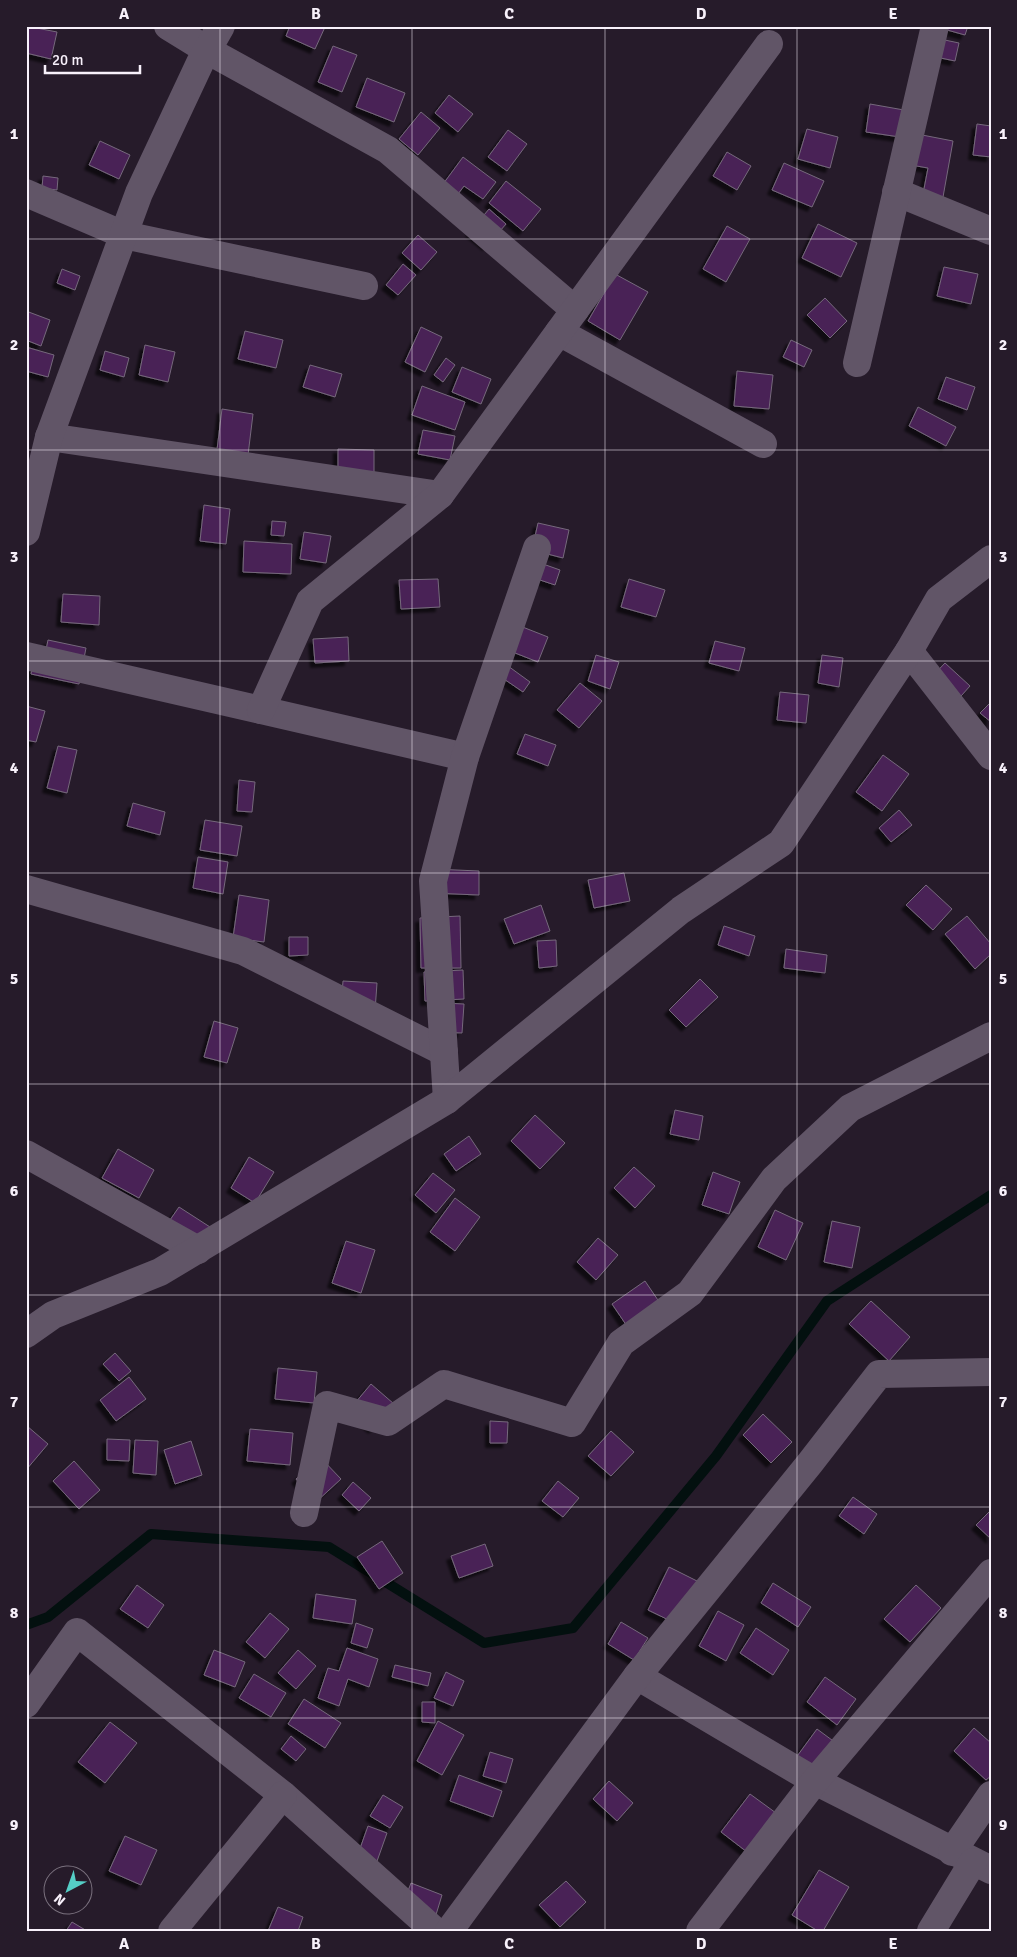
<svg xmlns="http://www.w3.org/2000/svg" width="1017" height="1957" font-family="Signika,sans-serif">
<defs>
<filter id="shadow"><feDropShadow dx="-4.5" dy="4.5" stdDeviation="1" flood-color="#0009"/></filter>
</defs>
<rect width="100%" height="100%" fill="#261b2a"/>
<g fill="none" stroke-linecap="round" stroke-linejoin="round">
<polyline stroke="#03100f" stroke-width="10" points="26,1625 48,1617 151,1534 329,1547 484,1643 573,1628 716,1456 827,1301 991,1195"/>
</g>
<g fill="#482156" stroke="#76697c" filter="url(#shadow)">
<polygon points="26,26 57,32 51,59 26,53"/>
<polygon points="290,26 324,26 325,27 315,49 286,36"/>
<polygon points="933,26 968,26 965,35"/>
<polygon points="940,39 959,43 955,61 936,57"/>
<polygon points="333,46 357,55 342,92 318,82"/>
<polygon points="367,78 405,93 394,122 356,107"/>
<polygon points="449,95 473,114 458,132 435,113"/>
<polygon points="870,104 904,110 900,137 866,132"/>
<polygon points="421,112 440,128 418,155 399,139"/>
<polygon points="977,124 991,126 991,157 973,155"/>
<polygon points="807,129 838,137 830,168 798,159"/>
<polygon points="508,130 527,144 507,171 488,157"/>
<polygon points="917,134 953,141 943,197 923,194 928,168 911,165"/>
<polygon points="100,141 130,155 119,179 89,165"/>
<polygon points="727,152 751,166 737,190 713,176"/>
<polygon points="463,157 496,182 483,199 464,186 449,206 435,195"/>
<polygon points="784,163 824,181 812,207 772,190"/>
<polygon points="43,176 58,178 57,190 42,188"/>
<polygon points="506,181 541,209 523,231 489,203"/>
<polygon points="489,209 506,224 487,246 470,232"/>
<polygon points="818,224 857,243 841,277 802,258"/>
<polygon points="727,226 750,239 726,282 703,269"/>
<polygon points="418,235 437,252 421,270 402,253"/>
<polygon points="403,264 416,275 398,295 386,285"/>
<polygon points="944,267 978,274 971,304 937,296"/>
<polygon points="62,269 80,276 75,290 57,283"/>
<polygon points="615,274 648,292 620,340 588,321"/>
<polygon points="825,298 847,321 830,338 807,315"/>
<polygon points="26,311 50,320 41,346 26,340"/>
<polygon points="421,327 442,337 425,372 405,362"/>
<polygon points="245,331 283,340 276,368 238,359"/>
<polygon points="791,340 812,350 804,367 783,357"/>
<polygon points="145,345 175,352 168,382 139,375"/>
<polygon points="26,347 54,355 48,377 26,371"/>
<polygon points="105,351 129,358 124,377 100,370"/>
<polygon points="446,358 455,365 443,382 434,375"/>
<polygon points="310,365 342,374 335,397 303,387"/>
<polygon points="462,367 491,379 481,404 452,392"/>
<polygon points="737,371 773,375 769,409 734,406"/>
<polygon points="946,377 975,387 967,410 938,399"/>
<polygon points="422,386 465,402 455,430 412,415"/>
<polygon points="918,407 956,427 946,446 909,426"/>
<polygon points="222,409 253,414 248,455 217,450"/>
<polygon points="423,430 455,436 450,460 418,454"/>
<polygon points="338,449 374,450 374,478 338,477"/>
<polygon points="204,505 230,509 226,544 200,541"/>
<polygon points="272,521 286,522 284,536 271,535"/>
<polygon points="538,523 569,530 563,558 532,550"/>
<polygon points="304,532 331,536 326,563 300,559"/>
<polygon points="244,541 292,544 291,574 243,572"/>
<polygon points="543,564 560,570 555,585 537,579"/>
<polygon points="438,579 440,607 401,609 399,580"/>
<polygon points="629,579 665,590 656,617 621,607"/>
<polygon points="63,594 100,596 99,625 61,622"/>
<polygon points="520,626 548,637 538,662 510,651"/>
<polygon points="348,637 349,661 315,663 313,639"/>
<polygon points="48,640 86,648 79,684 31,674 36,649 46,650"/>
<polygon points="715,641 745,648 739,671 709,663"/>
<polygon points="596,655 619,662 610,689 588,681"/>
<polygon points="822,655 843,658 839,687 818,683"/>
<polygon points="945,663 970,686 953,705 928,681"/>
<polygon points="508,666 530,682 523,692 501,677"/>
<polygon points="580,683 602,701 579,728 557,710"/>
<polygon points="780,692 809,695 806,723 777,720"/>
<polygon points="991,702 991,722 980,713"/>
<polygon points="26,706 45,711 36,742 26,740"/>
<polygon points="525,734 556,745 548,766 517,754"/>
<polygon points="58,746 77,750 67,793 47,788"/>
<polygon points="883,755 909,774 882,811 856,792"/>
<polygon points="239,780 255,782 252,812 237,811"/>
<polygon points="133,803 165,812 160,835 127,826"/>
<polygon points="899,810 912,825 891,842 879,828"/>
<polygon points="205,820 242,826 237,856 200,850"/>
<polygon points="198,857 228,862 223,894 193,888"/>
<polygon points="433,869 479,871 479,895 432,893"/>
<polygon points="624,873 630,901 594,908 588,880"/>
<polygon points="926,885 952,909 933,930 906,905"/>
<polygon points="239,895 269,900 264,942 233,938"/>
<polygon points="541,905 550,931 514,944 504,919"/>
<polygon points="460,916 461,968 421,968 420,918"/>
<polygon points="967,916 991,944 991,954 975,969 945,934"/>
<polygon points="724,926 755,936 749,956 718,945"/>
<polygon points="289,937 308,937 308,955 289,956"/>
<polygon points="556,940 557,966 539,968 537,941"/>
<polygon points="786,949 827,955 825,973 784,968"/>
<polygon points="463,970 464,999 425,1001 424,972"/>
<polygon points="700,979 718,997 686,1027 669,1010"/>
<polygon points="343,981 377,983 375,1011 341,1008"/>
<polygon points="443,1003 464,1004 462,1033 441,1032"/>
<polygon points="214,1021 238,1028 227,1063 204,1057"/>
<polygon points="675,1110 703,1116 699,1140 670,1134"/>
<polygon points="535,1115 565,1143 540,1169 511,1141"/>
<polygon points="469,1136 481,1154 456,1171 444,1154"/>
<polygon points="118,1149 154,1170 139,1198 102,1178"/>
<polygon points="249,1157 274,1172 255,1203 231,1188"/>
<polygon points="634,1167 655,1186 635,1208 614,1188"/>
<polygon points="713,1172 740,1182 729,1214 702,1205"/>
<polygon points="433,1173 455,1190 436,1213 415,1195"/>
<polygon points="455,1198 480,1217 455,1251 430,1232"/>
<polygon points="179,1207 210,1227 192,1254 161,1233"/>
<polygon points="775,1210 803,1223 786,1260 758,1247"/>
<polygon points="832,1221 860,1227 852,1268 824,1262"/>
<polygon points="598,1238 618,1255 596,1280 577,1262"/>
<polygon points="346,1241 375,1250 361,1293 332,1283"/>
<polygon points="645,1281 664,1309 631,1332 612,1304"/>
<polygon points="871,1301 910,1337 889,1361 849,1324"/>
<polygon points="115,1353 131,1371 119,1381 103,1364"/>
<polygon points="278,1368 317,1372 314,1403 275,1399"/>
<polygon points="129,1377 146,1399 116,1421 100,1400"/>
<polygon points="371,1384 394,1404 373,1429 350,1409"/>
<polygon points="763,1414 792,1442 771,1463 743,1435"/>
<polygon points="490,1421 508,1422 507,1443 490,1443"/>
<polygon points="27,1426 48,1444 26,1470 26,1426"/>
<polygon points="250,1429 293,1433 290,1465 247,1461"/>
<polygon points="611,1431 634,1452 611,1476 588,1456"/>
<polygon points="107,1439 130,1440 129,1461 107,1460"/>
<polygon points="135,1440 158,1441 156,1475 133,1473"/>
<polygon points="191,1441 202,1475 175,1484 164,1450"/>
<polygon points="320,1457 341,1479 316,1502 296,1479"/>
<polygon points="74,1461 100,1490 79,1509 53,1481"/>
<polygon points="558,1481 579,1498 563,1517 542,1501"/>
<polygon points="353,1482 371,1498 359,1511 342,1495"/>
<polygon points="853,1497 877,1514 864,1534 839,1516"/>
<polygon points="991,1510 991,1539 976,1525"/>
<polygon points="382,1541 403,1573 379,1589 357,1557"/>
<polygon points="485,1544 493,1566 459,1578 451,1556"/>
<polygon points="669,1567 697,1581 677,1624 648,1610"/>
<polygon points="773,1583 811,1607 798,1627 761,1603"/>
<polygon points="137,1585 164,1605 148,1628 120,1609"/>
<polygon points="916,1585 941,1608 910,1642 884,1619"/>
<polygon points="316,1594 356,1600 352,1624 313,1618"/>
<polygon points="718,1611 744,1625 726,1661 699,1646"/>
<polygon points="270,1613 289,1629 265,1658 246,1642"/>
<polygon points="621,1622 648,1638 634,1660 608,1644"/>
<polygon points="356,1623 373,1629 367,1648 351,1643"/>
<polygon points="756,1628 789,1650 773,1675 740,1653"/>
<polygon points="347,1648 378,1659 369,1687 348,1679 339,1706 318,1698 328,1668 339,1671"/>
<polygon points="214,1650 245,1662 235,1687 204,1675"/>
<polygon points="298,1650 316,1666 296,1689 278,1673"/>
<polygon points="395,1665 431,1673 428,1686 392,1677"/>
<polygon points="446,1672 464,1681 453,1706 434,1698"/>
<polygon points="254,1674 286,1693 271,1717 239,1698"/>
<polygon points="825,1677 856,1699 837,1725 807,1702"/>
<polygon points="304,1699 341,1723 325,1748 288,1724"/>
<polygon points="422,1702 435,1702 435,1723 422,1722"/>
<polygon points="438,1721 464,1735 442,1775 417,1761"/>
<polygon points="110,1722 137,1743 105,1783 78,1762"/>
<polygon points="974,1728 991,1743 991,1776 986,1780 954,1751"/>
<polygon points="817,1729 840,1746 817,1777 795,1759"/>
<polygon points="291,1736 306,1749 296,1761 281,1749"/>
<polygon points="490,1752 513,1759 506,1783 483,1776"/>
<polygon points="459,1775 502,1791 493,1817 450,1801"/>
<polygon points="609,1781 633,1803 617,1821 593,1799"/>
<polygon points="750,1794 776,1813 747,1852 721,1832"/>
<polygon points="383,1795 403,1807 390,1828 370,1816"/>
<polygon points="368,1826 387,1833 376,1864 357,1857"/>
<polygon points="125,1836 157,1850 141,1885 109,1871"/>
<polygon points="819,1870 849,1887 823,1931 818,1931 792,1915"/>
<polygon points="566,1881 586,1902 560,1927 539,1905"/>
<polygon points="411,1883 442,1895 435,1918 402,1907"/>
<polygon points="278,1907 303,1917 298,1931 268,1931"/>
<polygon points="72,1922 87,1931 66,1931"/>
</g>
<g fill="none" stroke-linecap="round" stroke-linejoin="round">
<g stroke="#615567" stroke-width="28">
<polyline points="168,26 207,50 388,150 575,310"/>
<polyline points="896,192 991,231"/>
<polyline points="26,193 124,235 364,286"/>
<polyline points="559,332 763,444"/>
<polyline points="857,363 935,26"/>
<polyline points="49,437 440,495"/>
<polyline points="26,532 49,437 139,193 200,63 221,26"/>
<polyline points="909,651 991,756"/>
<polyline points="26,656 465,757"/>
<polyline points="261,710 310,601 440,495 769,44"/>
<polyline points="26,889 243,951 444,1052"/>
<polyline points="447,1100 433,881 465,757 537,548"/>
<polyline points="26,1154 198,1250"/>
<polyline points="26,1334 53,1315 160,1272 447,1100 681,910 781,843 909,651 939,599 991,559"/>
<polyline points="304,1513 327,1405 388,1422 444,1384 572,1423 621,1343 690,1293 774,1179 850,1108 991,1036"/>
<polyline points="637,1676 815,1781 991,1870"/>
<polyline points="26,1704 77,1632 283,1795 435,1931"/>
<polyline points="952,1852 991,1795"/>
<polyline points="172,1931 283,1795"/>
<polyline points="449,1931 637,1676 810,1463 879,1374 991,1372"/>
<polyline points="700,1931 815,1781 991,1573"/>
<polyline points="931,1931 973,1862"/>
</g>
</g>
<path fill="none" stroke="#f8f1fb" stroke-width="1" stroke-opacity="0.55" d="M220 26V1931M412 26V1931M605 26V1931M797 26V1931M26 239H991M26 450H991M26 661H991M26 873H991M26 1084H991M26 1295H991M26 1507H991M26 1718H991"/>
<rect width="1017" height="1957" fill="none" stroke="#261b2a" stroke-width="55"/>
<g transform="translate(68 1890) rotate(221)"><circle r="24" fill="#261b2a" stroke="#7a717e"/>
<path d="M0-4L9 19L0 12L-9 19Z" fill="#55cec6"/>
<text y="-8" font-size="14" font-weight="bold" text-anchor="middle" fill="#f8f1fb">N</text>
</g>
<path d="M45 65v8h95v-8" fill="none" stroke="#f8f1fb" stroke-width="2.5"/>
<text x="52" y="65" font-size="15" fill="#f8f1fb" stroke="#261b2a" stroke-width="4" paint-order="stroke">20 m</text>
<rect x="28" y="28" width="962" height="1902" fill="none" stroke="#f8f1fb" stroke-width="2"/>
<g font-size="16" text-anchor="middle" font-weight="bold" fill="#f8f1fb">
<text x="124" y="19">A</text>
<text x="316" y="19">B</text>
<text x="509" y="19">C</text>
<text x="701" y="19">D</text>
<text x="893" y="19">E</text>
<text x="14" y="139">1</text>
<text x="1003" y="139">1</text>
<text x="14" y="350">2</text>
<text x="1003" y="350">2</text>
<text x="14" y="562">3</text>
<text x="1003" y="562">3</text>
<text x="14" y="773">4</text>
<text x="1003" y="773">4</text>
<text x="14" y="984">5</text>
<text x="1003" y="984">5</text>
<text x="14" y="1196">6</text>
<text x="1003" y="1196">6</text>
<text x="14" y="1407">7</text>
<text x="1003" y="1407">7</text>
<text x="14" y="1618">8</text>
<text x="1003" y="1618">8</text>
<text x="14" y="1830">9</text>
<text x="1003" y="1830">9</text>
<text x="124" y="1949">A</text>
<text x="316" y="1949">B</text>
<text x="509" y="1949">C</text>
<text x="701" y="1949">D</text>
<text x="893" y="1949">E</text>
</g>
</svg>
